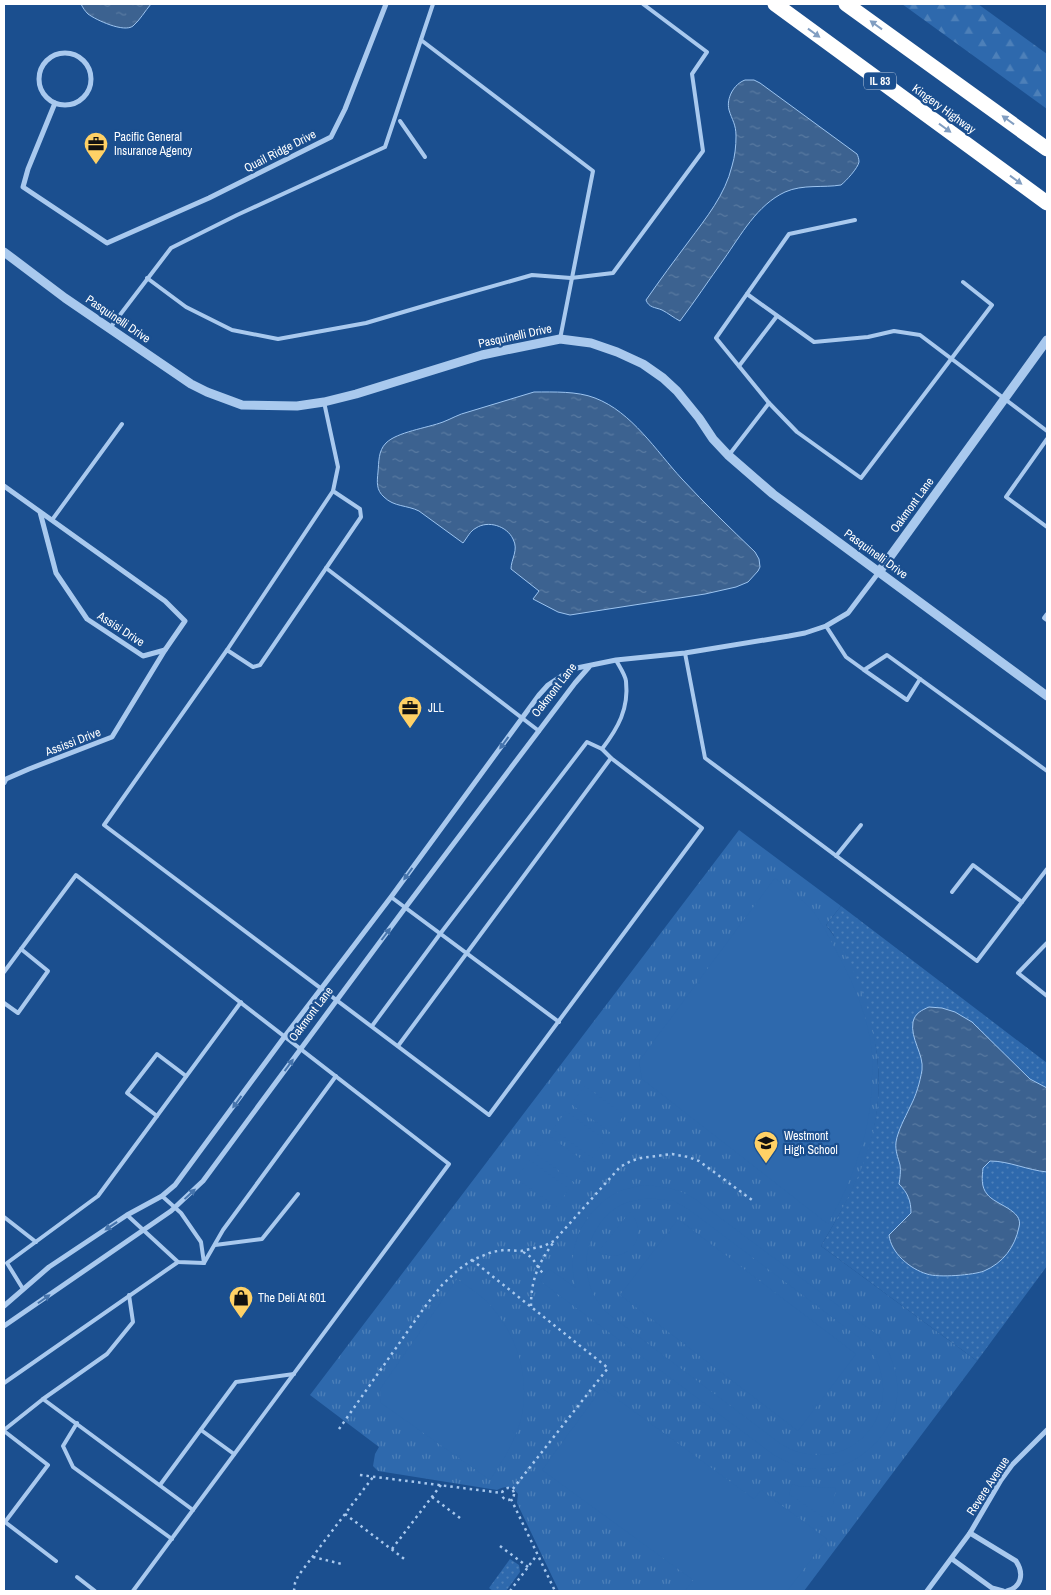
<svg xmlns="http://www.w3.org/2000/svg" width="1051" height="1595" font-family="'Archivo Narrow',sans-serif">
<defs>
<pattern id="grass-dots" width="8" height="8" patternUnits="userSpaceOnUse" patternTransform="scale(1.25)"><rect width="8" height="8" fill="#2e69ad"/><path d="M2 2h.1M6 6h.1" fill="none" stroke="#4d80b9" stroke-width="1.8" stroke-linecap="round"/></pattern>
<pattern id="forest-firs" width="22" height="20" patternUnits="userSpaceOnUse" patternTransform="scale(1.25)"><rect width="22" height="20" fill="#2e69ad"/><path d="M5 1l3.5 6h-7zM16 11l3.5 6h-7z" fill="#4d80b9"/></pattern>
<pattern id="park-tufts" width="24" height="20" patternUnits="userSpaceOnUse" patternTransform="scale(1.25)"><rect width="24" height="20" fill="#2e69ad"/><path d="M3 7l-1-3M5 7V3M7 7l1-3M15 17l-1-3M17 17v-4M19 17l1-3" fill="none" stroke="#4d80b9"/></pattern>
<pattern id="water-ripples" width="26" height="14" patternUnits="userSpaceOnUse" patternTransform="scale(1.25)"><rect width="26" height="14" fill="#3c6290"/><path d="M2 4q2-2 4 0t4 0M15 11q2-2 4 0t4 0" fill="none" stroke="#597aa1"/></pattern>
</defs>
<rect width="100%" height="100%" fill="#1b4f8f"/>
<g fill="url(#grass-dots)">
<path d="M841 906 1047 1063V1266L977 1361 821 1246C862 1177 893 1112 872 1030 869 1019 864 1008 859 998 851 976 842 955 833 934L826 925Z"/>
<polygon points="510,1559 519,1565 520,1572 506,1591 493,1591 489,1588"/>
</g>
<polygon fill="url(#forest-firs)" points="902,4 978,4 1047,54 1047,109"/>
<path fill="url(#park-tufts)" d="M739 830 841 906 826 925C867 978 889 1062 874 1128 865 1170 843 1209 821 1246L977 1361 804 1591H559L517 1503 518 1494C512 1486 506 1485 497 1490L378 1471 373 1466 375 1454 379 1447 310 1395Z"/>
<g fill="#2e69ad" fill-rule="evenodd">
<path d="M775 878C790 890 809 903 819 920 827 932 834 947 841 960 856 989 869 1021 872 1053 873 1061 872 1069 872 1076 872 1130 854 1177 828 1224L642 1079 639 1061Z"/>
<polygon points="585,1086 624,1115 611,1133 571,1104"/>
<polygon points="566,1111 605,1140 592,1158 553,1129"/>
<polygon points="548,1135 588,1164 574,1182 535,1153"/>
<polygon points="530,1160 569,1189 556,1207 516,1178"/>
<path d="M644 1185C665 1187 677 1188 695 1199L879 1336C907 1376 904 1424 863 1454 851 1464 833 1470 817 1469 801 1469 787 1462 774 1455L540 1281 549 1269 576 1288C574 1278 571 1268 573 1257 575 1231 592 1207 614 1194 623 1189 634 1187 644 1185ZM648 1198 674 1201 688 1209 861 1339C912 1389 868 1472 798 1452 793 1451 787 1447 781 1444L606 1312C598 1303 592 1294 589 1282 580 1253 595 1219 621 1205 629 1201 639 1200 648 1198Z"/>
<path d="M630 1212C652 1236 626 1267 598 1252Z"/>
<polygon points="678,1219 856,1354 798,1431 620,1295"/>
<path d="M457 1279C468 1287 481 1295 490 1305 515 1333 528 1370 523 1408 520 1434 504 1459 490 1480L381 1403 380 1389Z"/>
<polygon points="602,1388 754,1499 761,1490 827,1539 787,1591 685,1591 693,1580 542,1470"/>
<polygon points="792,1484 798,1486 836,1488 833,1504 825,1519 794,1497 789,1495"/>
</g>
<g fill="url(#water-ripples)" stroke="#9cc4f0">
<path d="M81 4H151C145 11 140 20 133 26 124 33 96 20 88 14 85 11 83 8 81 4Z"/>
<path d="M745 80H754L760 83 857 154C858 156 859 159 859 162 858 168 846 181 841 185 823 188 803 184 785 192 757 205 741 235 724 259 709 280 695 301 680 321 674 318 668 313 662 310 655 307 649 308 646 300 660 280 674 261 689 241 706 218 725 195 732 166 735 156 736 146 736 136 736 124 732 120 729 110 726 98 734 84 745 80Z"/>
<path d="M534 392C554 392 577 391 595 398 632 412 656 451 682 479 705 504 730 528 755 552L759 559 760 567 758 571 748 582 736 587 705 594 570 615 558 612 533 599 539 591 511 569C511 559 519 550 513 539 507 526 488 520 476 528 470 531 467 538 463 543L419 511C407 505 394 507 384 497 376 490 377 482 378 472 379 462 378 451 386 443 397 432 427 428 443 422 451 419 459 414 468 412 490 405 512 399 534 392Z"/>
<path d="M929 1007 942 1008 955 1012 972 1022 1030 1079 1047 1088V1172C1027 1170 1009 1161 990 1161L983 1168C982 1177 981 1187 987 1194 995 1205 1024 1210 1019 1227 1015 1247 1003 1263 984 1271 974 1275 938 1278 927 1274 910 1269 891 1253 889 1235L911 1213C911 1201 908 1193 899 1184 900 1178 901 1171 900 1165 898 1157 895 1151 896 1142 898 1130 905 1118 910 1107 916 1096 920 1082 922 1070 924 1054 910 1039 913 1022 915 1013 922 1010 929 1007Z"/>
</g>
<g fill="none" stroke-linecap="round" stroke-linejoin="round">
<g stroke="#a9c9ee" stroke-width="2.5" stroke-dasharray="2.5 4" stroke-linecap="butt">
<path d="M523 1252C537 1259 534 1265 545 1275"/>
<polyline points="472,1260 608,1368 512,1490"/>
<path d="M531 1306C531 1280 538 1264 553 1243"/>
<polyline points="339,1429 424,1308 442,1285 458,1270 472,1260 492,1252 504,1250 521,1251 544,1246 554,1241 620,1167 631,1161 641,1158 672,1154 688,1157 699,1161 752,1200"/>
<polyline points="360,1475 502,1493"/>
<circle cx="508" cy="1494" r="6"/>
<polyline points="432,1497 460,1518"/>
<polyline points="511,1499 555,1591"/>
<polyline points="345,1514 407,1561"/>
<polyline points="500,1546 528,1567"/>
<polyline points="392,1549 441,1485"/>
<polyline points="313,1557 342,1564"/>
<polyline points="294,1591 295,1583 298,1576 373,1477"/>
<polyline points="510,1591 537,1555"/>
</g>
<g stroke="#a9c9ee" stroke-width="4">
<polyline points="421,40 593,171 560,339"/>
<polyline points="400,121 425,157"/>
<polyline points="855,220 789,234 716,338 769,403 797,432 861,478 992,305 963,282"/>
<polyline points="147,278 186,307 232,330 278,339 366,323 444,300 532,275 571,278 613,273 703,151 692,74 707,52 643,4"/>
<polyline points="747,294 814,342 868,337 894,331 920,335 1047,431"/>
<polyline points="110,328 171,248 237,215 385,147 433,4"/>
<polyline points="739,366 777,316"/>
<polyline points="324,402 338,467 333,491 360,509 361,517 260,665 253,667 227,650 104,825 489,1115 702,828 611,758 602,749 587,742 440,934 372,1026"/>
<polyline points="1047,439 1006,497 1047,527"/>
<polyline points="729,455 769,403"/>
<polyline points="52,520 122,424"/>
<polyline points="326,568 539,731"/>
<polyline points="1047,614 1044,618 1047,620"/>
<polyline points="826,626 846,657 864,670 887,655 1047,771"/>
<polyline points="227,650 333,491"/>
<polyline points="685,653 705,758 977,961 1047,869"/>
<polyline points="864,670 907,700 920,679"/>
<path d="M602 749C618 728 629 709 626 681 625 674 619 666 616 660"/>
<polyline points="836,856 861,825"/>
<polyline points="952,892 973,865 1022,902"/>
<polyline points="391,897 559,1022"/>
<polyline points="1047,943 1043,947 1018,973 1047,996"/>
<polyline points="4,972 76,875 449,1164 133,1591"/>
<polyline points="4,1003 18,1013 48,971 21,949"/>
<polyline points="398,1046 611,758"/>
<polyline points="157,1116 127,1093 157,1054 186,1076"/>
<polyline points="162,1196 181,1213 201,1242 204,1263"/>
<polyline points="127,1215 178,1262 204,1263"/>
<polyline points="4,1217 36,1242"/>
<polyline points="215,1245 262,1239 298,1194"/>
<polyline points="204,1263 223,1230 336,1076"/>
<polyline points="23,1289 7,1263 98,1196 241,1002"/>
<polyline points="4,1383 178,1262"/>
<polyline points="43,1399 193,1510"/>
<polyline points="77,1423 63,1446 73,1467 172,1539"/>
<polyline points="4,1430 43,1399 107,1354 133,1322 129,1295"/>
<polyline points="201,1430 234,1454"/>
<polyline points="4,1431 48,1465 5,1522 56,1561"/>
<polyline points="160,1485 236,1382 294,1374"/>
<polyline points="77,1577 95,1591"/>
</g>
<g stroke="#a9c9ee" stroke-width="5">
<circle cx="65" cy="79" r="26"/>
<polyline points="55,103 28,169 23,187 107,243 209,198 331,137 345,109 386,4"/>
<polyline points="4,486 165,601 185,621 165,650 143,656 87,619 56,573 40,512"/>
<polyline points="4,783 6,779 29,769 112,737 165,650"/>
<polyline points="4,1306 49,1267 127,1215 162,1196 175,1185 285,1036 391,897 539,695 548,685 572,669 616,660 685,653 789,636 805,633 826,626 848,613 879,572"/>
<polyline points="4,1326 171,1211 203,1181 405,908 575,683 589,667"/>
<path d="M970 1533 1016 1561C1024 1573 1022 1587 1007 1591"/>
<polyline points="952,1559 992,1588 1003,1591"/>
<polyline points="927,1591 970,1533 1001,1480 1012,1465 1047,1430"/>
</g>
<g stroke="#a9c9ee" stroke-width="9">
<polyline points="4,252 65,298 191,384 207,392 242,405 297,406 324,402 356,394 482,355 511,349 560,339 591,343 617,352 643,364 663,378 677,391 699,418 713,439 728,455 773,494 1047,696"/>
<polyline points="879,572 1047,340"/>
</g>
<g stroke="#fff" stroke-width="15">
<polyline points="775,4 1047,203"/>
<polyline points="846,4 1047,149"/>
</g>
</g>
<defs><path id="oneway-solid" d="M-6-.8H1V-3.2L6.5 0L1 3.2V.8H-6Z" transform="scale(1.25)"/></defs>
<g fill="#829ec1">
<use href="#oneway-solid" transform="translate(876 25) rotate(-144)"/>
<use href="#oneway-solid" transform="translate(814 33) rotate(36)"/>
<use href="#oneway-solid" transform="translate(1008 120) rotate(-144)"/>
<use href="#oneway-solid" transform="translate(945 128) rotate(36)"/>
<use href="#oneway-solid" transform="translate(1016 180) rotate(36)"/>
</g>
<g fill="#4674ac">
<use href="#oneway-solid" transform="translate(504 743) rotate(126)"/>
<use href="#oneway-solid" transform="translate(408 874) rotate(126)"/>
<use href="#oneway-solid" transform="translate(386 934) rotate(-53)"/>
<use href="#oneway-solid" transform="translate(289 1065) rotate(-54)"/>
<use href="#oneway-solid" transform="translate(237 1102) rotate(126)"/>
<use href="#oneway-solid" transform="translate(190 1194) rotate(-43)"/>
<use href="#oneway-solid" transform="translate(111 1226) rotate(146)"/>
<use href="#oneway-solid" transform="translate(44 1299) rotate(-35)"/>
</g>
<defs>
<symbol id="office-pin" viewBox="-11 -11 22 30"><path d="M0 17L-7.5 6A9.5 9.5 0 1 1 7.5 6Z" fill="#ffd166" stroke="#1b4f8f"/><path d="M-6-3h4V-5.5h4V-3h4V5H-6ZM-1-4.5V-3h2v-1.5ZM-6 0V1H6V0Z" fill="#111"/></symbol>
<symbol id="school-pin" viewBox="-11 -11 22 30"><path d="M0 17L-7.5 6A9.5 9.5 0 1 1 7.5 6Z" fill="#ffd166" stroke="#1b4f8f"/><path d="M0-5L7-2L0 1L-7-2ZM-4 1L0 2.5L4 1V4Q0 6-4 4Z" fill="#111"/></symbol>
<symbol id="shop-pin" viewBox="-11 -11 22 30"><path d="M0 17L-7.5 6A9.5 9.5 0 1 1 7.5 6Z" fill="#ffd166" stroke="#1b4f8f"/><path d="M-5-2.5h2.3a2.7 3.5 0 0 1 5.4 0H5L5.5 6h-11ZM-1.5-2.5h3a1.5 2.3 0 0 0-3 0Z" fill="#111"/></symbol>
</defs>
<g fill-rule="evenodd">
<use href="#office-pin" x="82" y="130" width="28" height="38"/>
<use href="#office-pin" x="396" y="694" width="28" height="38"/>
<use href="#school-pin" x="752" y="1129" width="28" height="38"/>
<use href="#shop-pin" x="227" y="1284" width="28" height="38"/>
</g>
<g text-anchor="middle" dominant-baseline="central" stroke-width="4.5" stroke-linejoin="round" paint-order="stroke">
<rect fill="#1b4f8f" stroke="#bbcadd" stroke-width="1" x="864" y="72.5" width="32" height="17" rx="4"/>
<g font-size="11" font-weight="bold" fill="#fff">
<text x="880" y="81">IL 83</text>
</g>
<g font-size="12" fill="#fff" stroke="#1b4f8f">
<text transform="translate(944 109) rotate(36)">Kingery Highway</text>
<text transform="translate(280 151) rotate(-27)">Quail Ridge Drive</text>
<text transform="translate(118 319) rotate(34)">Pasquinelli Drive</text>
<text transform="translate(515 336) rotate(-12)">Pasquinelli Drive</text>
<text transform="translate(912 505) rotate(-54)">Oakmont Lane</text>
<text transform="translate(876 554) rotate(36)">Pasquinelli Drive</text>
<text transform="translate(121 629) rotate(33)">Assisi Drive</text>
<text transform="translate(554 690) rotate(-52)">Oakmont Lane</text>
<text transform="translate(73 742) rotate(-21)">Assissi Drive</text>
<text transform="translate(311 1014) rotate(-53)">Oakmont Lane</text>
<text transform="translate(988 1486) rotate(-57)">Revere Avenue</text>
</g>
<g font-size="12" fill="#fff" stroke="#1b4f8f" text-anchor="start">
<text x="114" y="137">Pacific General<tspan x="114" dy="14">Insurance Agency</tspan></text>
<text x="428" y="708">JLL</text>
<text x="784" y="1136">Westmont<tspan x="784" dy="14">High School</tspan></text>
<text x="258" y="1298">The Deli At 601</text>
</g>
</g>
<rect width="1051" height="1595" fill="none" stroke="#ffffff" stroke-width="10"/>
</svg>
